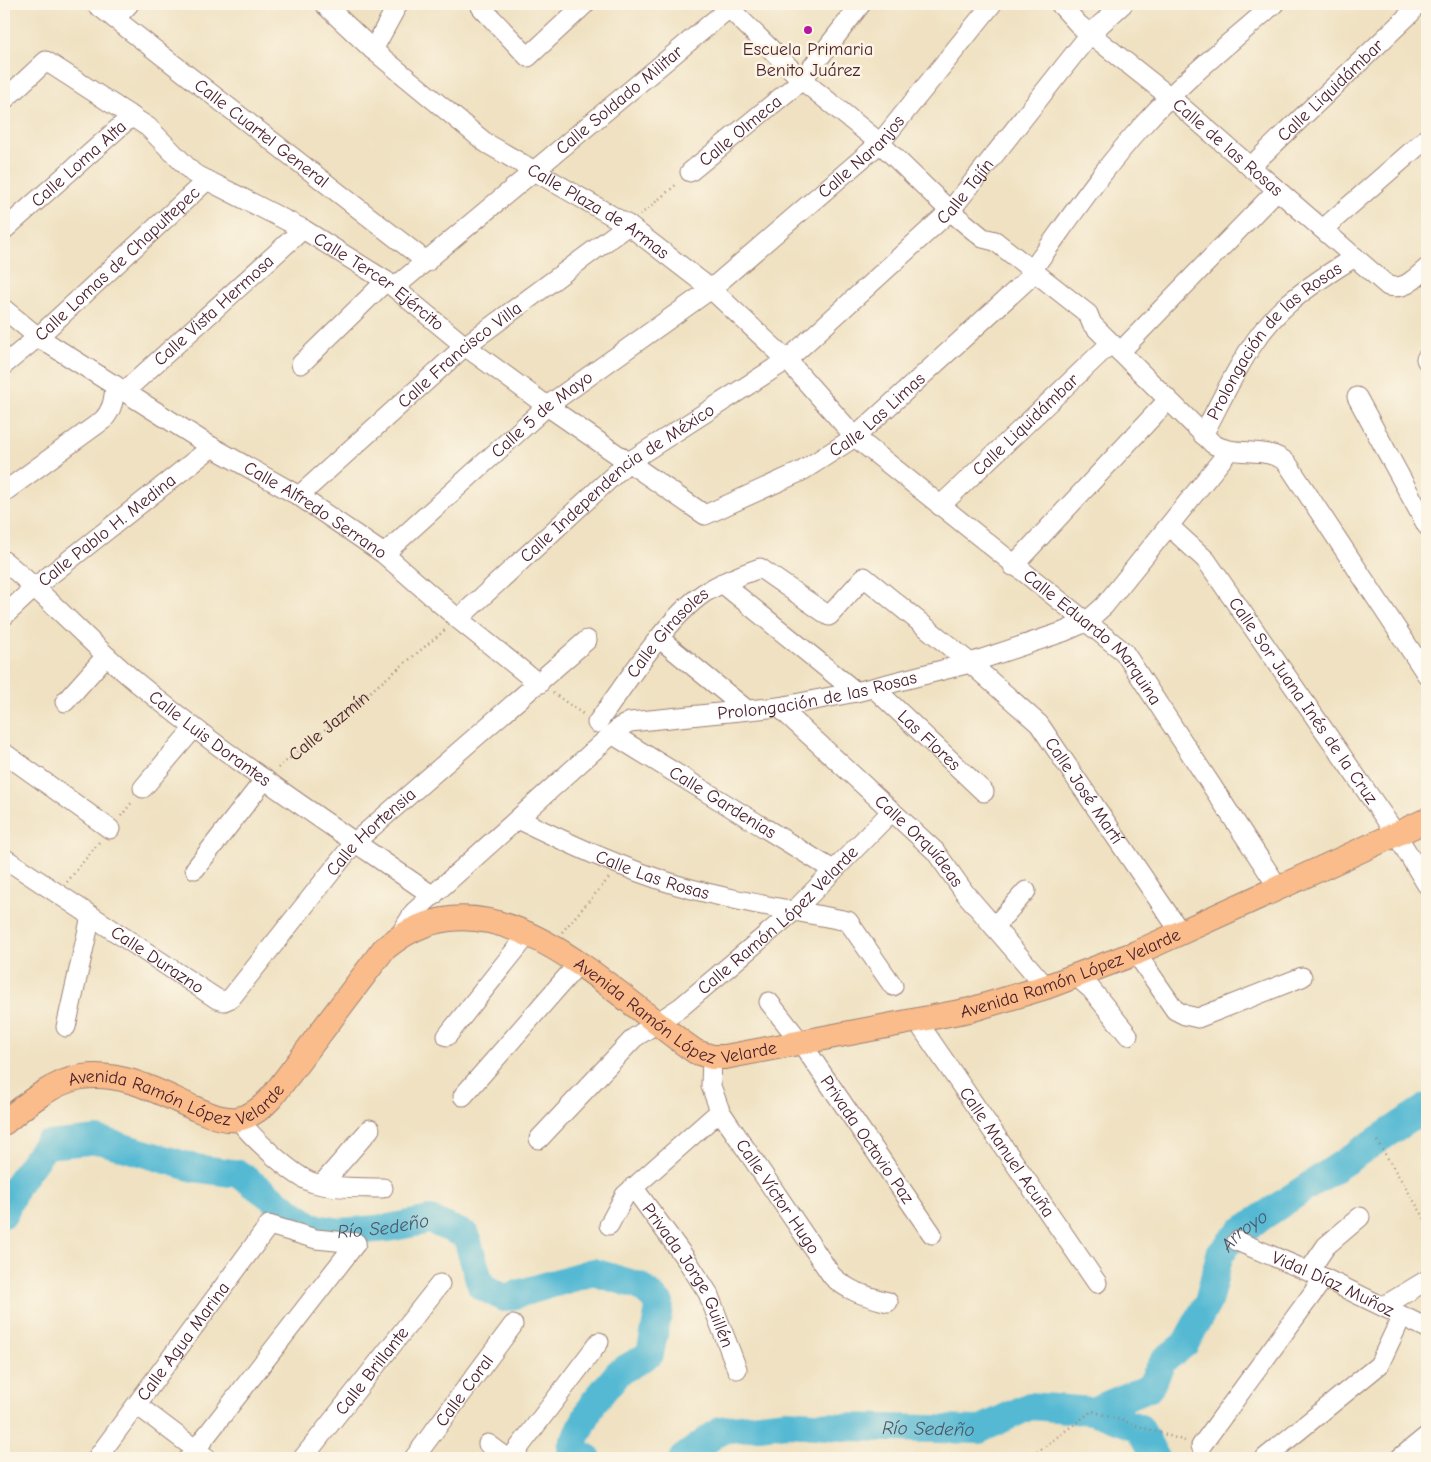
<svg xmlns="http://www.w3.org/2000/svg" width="1431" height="1462" font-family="'Comic Neue',sans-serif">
<rect width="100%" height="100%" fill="#fcf5e5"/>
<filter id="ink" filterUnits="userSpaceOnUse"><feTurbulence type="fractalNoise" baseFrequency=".02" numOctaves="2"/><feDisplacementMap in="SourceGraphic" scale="10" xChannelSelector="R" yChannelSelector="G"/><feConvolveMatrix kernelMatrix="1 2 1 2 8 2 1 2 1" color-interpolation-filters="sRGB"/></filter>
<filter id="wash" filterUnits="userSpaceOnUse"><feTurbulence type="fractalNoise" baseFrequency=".0096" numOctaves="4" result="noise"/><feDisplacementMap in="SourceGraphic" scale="20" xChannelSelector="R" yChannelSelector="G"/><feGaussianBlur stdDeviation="1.12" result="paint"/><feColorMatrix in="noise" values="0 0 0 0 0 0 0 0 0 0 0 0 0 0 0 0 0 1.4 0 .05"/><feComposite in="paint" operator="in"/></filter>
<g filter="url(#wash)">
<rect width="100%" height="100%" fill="#efe1c1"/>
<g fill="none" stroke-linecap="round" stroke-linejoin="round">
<g stroke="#55b9d3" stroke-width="28">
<path id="s1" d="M4 1214 16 1186 46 1145 99 1140 194 1168 239 1174 312 1227 340 1232 388 1228 430 1220 466 1235 481 1286 504 1298 593 1272 640 1286 660 1304 650 1354 619 1372 593 1403 571 1448 588 1458"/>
<path id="s2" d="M1092 1411 1150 1387 1163 1361 1185 1344 1208 1302 1220 1254 1238 1233 1427 1107"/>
<path id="s3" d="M683 1458 721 1430 787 1423 841 1427 979 1430 1030 1406 1092 1411 1140 1428 1156 1458"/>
</g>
</g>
</g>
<g filter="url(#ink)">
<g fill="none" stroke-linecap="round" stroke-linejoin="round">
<defs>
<g id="minor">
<path id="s5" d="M96 4 427 262"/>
<path id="s6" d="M324 4 373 50 486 143 628 225 711 289 787 360 855 437 1124 652 1278 887"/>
<path d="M725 4 802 80 880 143 950 211 983 238 995 241 1088 314 1092 324 1213 444C1236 458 1267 445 1287 463L1427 675"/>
<path id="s7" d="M1060 4 1079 25 1170 97 1388 286C1406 290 1414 279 1427 268"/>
<polyline points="1423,4 1427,7"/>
<polyline points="481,7 528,57 585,4"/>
<polyline points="115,19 129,4"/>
<polyline points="373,50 398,4"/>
<path id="s8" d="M4 100 46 61 148 127 193 173 303 229 386 281 465 346 547 406 705 515 802 471 855 437 1027 280"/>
<path id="s9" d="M1250 167 1411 13"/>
<path id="s10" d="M690 172 802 80 861 4"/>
<polyline points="1323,229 1427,138"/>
<path id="s11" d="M4 230 132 116"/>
<path d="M1032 270C1068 221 1102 170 1143 125 1182 81 1230 43 1274 4"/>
<path id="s12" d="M395 287 734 4"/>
<path id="s13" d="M4 309 38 337 212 447 299 496 384 554 458 619 539 684"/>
<polyline points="1120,352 1277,190"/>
<polyline points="1426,359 1427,361"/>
<polyline points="301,364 386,281"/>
<path id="s14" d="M4 365 38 337 207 180"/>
<path id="s15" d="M125 391 303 229"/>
<polyline points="1357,397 1427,526"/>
<path id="s16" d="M1203 435C1227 390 1249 337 1289 303 1309 286 1332 271 1355 257"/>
<path d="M4 492 103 420C113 409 114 399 115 385"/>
<path id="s17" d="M299 496 465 346 628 225"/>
<path id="s18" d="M940 506 1111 343"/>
<path id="s19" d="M1169 526 1206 560 1396 834 1427 885"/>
<path id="s20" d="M384 554 547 406 711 289 880 143 992 4"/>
<path id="s21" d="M4 561C50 598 89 643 135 681 230 759 332 826 433 896"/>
<polyline points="1013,566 1168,400"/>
<polyline points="722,583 856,692"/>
<path id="s22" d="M4 616 35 587 212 447"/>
<path id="s23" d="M458 619 627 463 787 360 950 211 1090 34 1123 4"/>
<polyline points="660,639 747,710"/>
<path id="s24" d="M874 688 984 792"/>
<polyline points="65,702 106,656"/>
<path id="s25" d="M779 707 935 851 965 893 1046 987"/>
<path id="s26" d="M597 723C625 685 666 619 704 593 722 582 740 575 760 568L829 616 864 577 970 663 1039 724 1181 933"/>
<path id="s27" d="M612 734 833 870"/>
<polyline points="4,753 110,829"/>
<polyline points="143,788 194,728"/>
<path id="s28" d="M518 819C570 844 621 868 677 885 733 901 791 910 848 921L893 986"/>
<path id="s29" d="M4 858 217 999 224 1001 231 998 355 842 587 640"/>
<polyline points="195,869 265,779"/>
<polyline points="994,927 1026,891"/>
<path id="s30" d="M400 935 414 912 620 727 630 722 779 707 856 692 970 663 1063 632 1086 622 1104 606 1229 451"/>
<polyline points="1136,953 1175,1010 1185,1015 1198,1018 1302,977"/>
<polyline points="1077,977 1091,989 1128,1035"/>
<path id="s31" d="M769 1002 802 1044 932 1234"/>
<path id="s32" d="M917 1021 1097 1283"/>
<polyline points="66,1027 91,916"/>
<polyline points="447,1036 529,933"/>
<path id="s33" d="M712 1057 711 1086 720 1111 832 1276C849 1292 866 1296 888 1302"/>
<polyline points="463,1096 578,964"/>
<path d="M238 1119C251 1136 293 1177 314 1183 335 1189 361 1187 383 1188"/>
<path id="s34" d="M539 1139 634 1038 681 1007 794 911 892 811"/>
<polyline points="322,1184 370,1129"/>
<path id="s35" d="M633 1187 688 1262 708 1293 737 1369"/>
<polyline points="609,1225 625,1195 720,1111"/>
<path id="s36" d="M1237 1241 1324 1278 1427 1328"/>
<polyline points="1309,1271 1326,1246 1360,1217"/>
<polyline points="1384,1306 1427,1280"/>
<polyline points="137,1405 207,1458"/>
<polyline points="488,1444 507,1458"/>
<polyline points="1201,1446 1324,1278"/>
<path id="s37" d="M97 1458 269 1225 316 1239 356 1243"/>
<polyline points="189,1458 356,1243"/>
<path id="s38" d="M303 1458 440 1284"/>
<path id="s39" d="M414 1458 513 1325"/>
<polyline points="511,1458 599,1342"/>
<polyline points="1265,1458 1379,1365 1402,1316"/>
<polyline points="1400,1458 1427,1436"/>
</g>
<g id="major">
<path id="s40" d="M4 1123C25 1105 54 1081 82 1077 122 1071 158 1092 194 1108 208 1114 222 1121 238 1119 252 1116 263 1107 272 1097L383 950C491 856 611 995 696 1052L712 1057H725L970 1010 1046 987 1136 953 1427 820"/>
</g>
</defs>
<use href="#minor" stroke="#9c8076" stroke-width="21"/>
<use href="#major" stroke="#9c8076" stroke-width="26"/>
<g stroke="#9c8076" stroke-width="2.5" stroke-dasharray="1 4" stroke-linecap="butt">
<polyline points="640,215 678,183"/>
<polyline points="553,693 583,714"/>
<path id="s4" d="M278 768 445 630"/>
<polyline points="121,816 133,801"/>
<polyline points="67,882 100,841"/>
<polyline points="562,932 609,878"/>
<polyline points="1377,1141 1427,1222"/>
<polyline points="1029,1458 1092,1411 1185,1441"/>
</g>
<use href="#minor" stroke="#fff" stroke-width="19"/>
<use href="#major" stroke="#f9bc8a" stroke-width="24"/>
</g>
</g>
<circle fill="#b5179e" stroke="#fcf5e5" stroke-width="2" cx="808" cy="30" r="5"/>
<g text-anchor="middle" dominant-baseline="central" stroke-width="5" stroke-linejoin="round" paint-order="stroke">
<g font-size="18" fill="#4a1f2b" stroke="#fcf5e5">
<text x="808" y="49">Escuela Primaria<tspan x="808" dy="21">Benito Juárez</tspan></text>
</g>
<g font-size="18" fill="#4a1f2b" stroke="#fcf5e5">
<text stroke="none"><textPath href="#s9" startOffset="111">Calle Liquidámbar</textPath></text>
<text stroke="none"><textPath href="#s12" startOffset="292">Calle Soldado Militar</textPath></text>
<text stroke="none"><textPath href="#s10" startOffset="65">Calle Olmeca</textPath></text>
<text stroke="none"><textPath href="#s5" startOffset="210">Calle Cuartel General</textPath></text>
<text stroke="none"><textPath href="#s7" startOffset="221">Calle de las Rosas</textPath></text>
<text stroke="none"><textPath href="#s20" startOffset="622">Calle Naranjos</textPath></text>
<text stroke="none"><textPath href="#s11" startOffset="100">Calle Loma Alta</textPath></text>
<text stroke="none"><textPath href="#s23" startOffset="666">Calle Tajín</textPath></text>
<text stroke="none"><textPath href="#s6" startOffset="345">Calle Plaza de Armas</textPath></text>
<text stroke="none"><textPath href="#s14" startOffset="152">Calle Lomas de Chapultepec</textPath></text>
<text stroke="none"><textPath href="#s8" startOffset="459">Calle Tercer Ejército</textPath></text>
<text stroke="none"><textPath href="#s15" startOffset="120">Calle Vista Hermosa</textPath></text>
<text stroke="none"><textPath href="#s16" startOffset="120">Prolongación de las Rosas</textPath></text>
<text stroke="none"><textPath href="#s17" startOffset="214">Calle Francisco Villa</textPath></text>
<text stroke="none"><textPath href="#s8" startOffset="1061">Calle Las Limas</textPath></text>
<text stroke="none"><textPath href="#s20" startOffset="211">Calle 5 de Mayo</textPath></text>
<text stroke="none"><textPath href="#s18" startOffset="118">Calle Liquidámbar</textPath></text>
<text stroke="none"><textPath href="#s23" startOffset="210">Calle Independencia de México</textPath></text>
<text stroke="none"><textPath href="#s13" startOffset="371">Calle Alfredo Serrano</textPath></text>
<text stroke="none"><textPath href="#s22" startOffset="134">Calle Pablo H. Medina</textPath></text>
<text stroke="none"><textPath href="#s26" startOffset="115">Calle Girasoles</textPath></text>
<text stroke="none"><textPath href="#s6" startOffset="1001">Calle Eduardo Marquina</textPath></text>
<text stroke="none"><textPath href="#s30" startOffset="504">Prolongación de las Rosas</textPath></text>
<text stroke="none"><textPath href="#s19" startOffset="221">Calle Sor Juana Inés de la Cruz</textPath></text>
<text stroke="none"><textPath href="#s4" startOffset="66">Calle Jazmín</textPath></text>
<text stroke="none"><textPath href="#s21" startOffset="272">Calle Luis Dorantes</textPath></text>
<text stroke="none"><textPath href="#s24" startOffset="76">Las Flores</textPath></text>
<text stroke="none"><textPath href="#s26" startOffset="676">Calle José Martí</textPath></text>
<text stroke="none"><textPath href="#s27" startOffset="130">Calle Gardenias</textPath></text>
<text stroke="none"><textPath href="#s29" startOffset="488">Calle Hortensia</textPath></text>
<text stroke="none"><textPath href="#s25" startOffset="194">Calle Orquídeas</textPath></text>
<text stroke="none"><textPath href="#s28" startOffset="146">Calle Las Rosas</textPath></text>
<text stroke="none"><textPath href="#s34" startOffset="325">Calle Ramón López Velarde</textPath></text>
<text stroke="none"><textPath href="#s29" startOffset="184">Calle Durazno</textPath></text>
<text stroke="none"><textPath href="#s40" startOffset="1228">Avenida Ramón López Velarde</textPath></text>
<text stroke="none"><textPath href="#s40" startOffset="808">Avenida Ramón López Velarde</textPath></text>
<text stroke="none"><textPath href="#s40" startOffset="194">Avenida Ramón López Velarde</textPath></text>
<text stroke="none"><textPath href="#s31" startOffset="169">Privada Octavio Paz</textPath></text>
<text stroke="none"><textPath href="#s32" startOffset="159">Calle Manuel Acuña</textPath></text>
<text stroke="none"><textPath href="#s33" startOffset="159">Calle Víctor Hugo</textPath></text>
<text stroke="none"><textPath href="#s35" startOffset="105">Privada Jorge Guillén</textPath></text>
<text stroke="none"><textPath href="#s36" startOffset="105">Vidal Díaz Muñoz</textPath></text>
<text stroke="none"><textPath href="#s37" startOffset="145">Calle Agua Marina</textPath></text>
<text stroke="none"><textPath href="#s38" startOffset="111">Calle Brillante</textPath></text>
<text stroke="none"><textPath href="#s39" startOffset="84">Calle Coral</textPath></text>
</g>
<g font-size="19" font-style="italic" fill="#4e5566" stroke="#fcf5e5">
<text stroke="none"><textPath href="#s1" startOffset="441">Río Sedeño</textPath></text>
<text stroke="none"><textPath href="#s2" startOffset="251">Arroyo</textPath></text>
<text stroke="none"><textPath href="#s3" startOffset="255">Río Sedeño</textPath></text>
</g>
</g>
<rect width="1431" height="1462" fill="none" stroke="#fcf5e5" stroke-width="20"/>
</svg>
